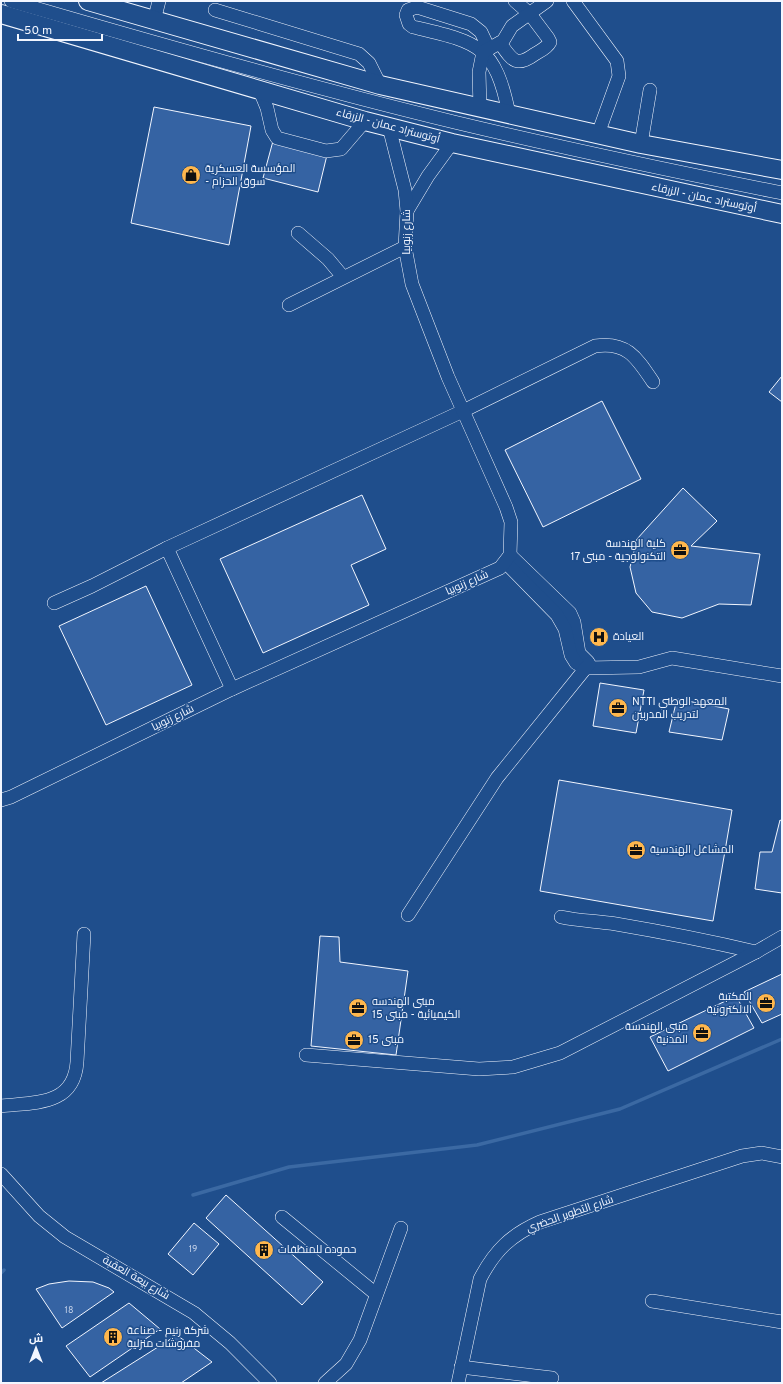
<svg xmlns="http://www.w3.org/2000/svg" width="783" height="1384" font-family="Overpass,Cairo,sans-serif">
<rect width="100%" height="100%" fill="#1f4e8c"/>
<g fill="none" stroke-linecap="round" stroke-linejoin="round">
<g stroke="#3b69a3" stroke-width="3.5">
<polyline points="193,1195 289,1167 477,1145 620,1109 782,1039"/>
<polyline points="1,1273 4,1270"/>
</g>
</g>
<g fill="#3563a3" stroke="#f2f6ff">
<polygon points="154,107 251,126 229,245 131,223"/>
<polygon points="273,141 327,155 318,192 263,178"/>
<polygon points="782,376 782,402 769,392"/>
<polygon points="602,401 641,479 543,527 505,450"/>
<polygon points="683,488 717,521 691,546 760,554 751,605 719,604 682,618 652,612 636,593 630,567 637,539"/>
<polygon points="362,495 386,549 351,565 369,605 263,653 220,559"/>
<polygon points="146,586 192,685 106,725 59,626"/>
<polygon points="600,683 644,690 636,733 593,726"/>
<polygon points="677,699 729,709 722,740 669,732"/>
<polygon points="559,780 732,810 713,921 540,891"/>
<polygon points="780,820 782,821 782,893 755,889 760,852 772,852"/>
<polygon points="320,936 339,937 340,962 408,971 396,1055 311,1046"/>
<polygon points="782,974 782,1014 762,1023 744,992"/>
<polygon points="736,996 754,1028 668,1071 650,1037"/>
<polygon points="226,1195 323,1282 302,1305 206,1218"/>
<polygon points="194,1223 219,1244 193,1275 168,1254"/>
<polygon points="69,1281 93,1282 109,1288 114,1292 62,1328 36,1289 49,1284"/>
<polygon points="129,1303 160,1329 90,1377 66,1346"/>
<polygon points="177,1335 212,1362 181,1383 101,1383"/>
</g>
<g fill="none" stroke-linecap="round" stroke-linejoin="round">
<defs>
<g id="minor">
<path d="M11 1C158 44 305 86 454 122 563 148 672 171 782 193"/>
<polyline points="573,1 617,61 619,76 598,134"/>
<polyline points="215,10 359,54 369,63 380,85"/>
<polyline points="154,21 159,1"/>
<path d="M500 43C512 60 516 68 535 54 540 51 547 48 550 42L548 38 530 14 515 1"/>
<path d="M489 49 481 32 471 24 417 7 408 10 406 15 409 24 413 27C477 42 495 44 509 114"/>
<polyline points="260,91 267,108 272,130 277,138 326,151 341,149 365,121"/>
<polyline points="480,108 479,72 483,52 503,41 512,26 547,1"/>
<polyline points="641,144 650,90"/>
<polyline points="407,211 428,176 452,143"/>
<polyline points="298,233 328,259 343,277"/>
<polyline points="289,305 405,247"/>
<polyline points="167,548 232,689"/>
<polyline points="512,557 570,613 574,622 579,653 588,662"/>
<polyline points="506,563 557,615 565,629 571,655 576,663 585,668 639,667 672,658 782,676"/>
<path d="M54 603 92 586 167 548 463 411 595 346C627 341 637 358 653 382"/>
<polyline points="1,800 11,797 232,689 500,568 510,555 511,522 506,507 448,377 412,284 405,247 407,211 405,190 389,127"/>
<polyline points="408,915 497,778 589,664"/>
<path d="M561 917C580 921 597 921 616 924 663 932 709 941 756 952"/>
<polyline points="306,1055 479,1069 513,1067 560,1053 756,952 782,937"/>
<path d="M1 1106C35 1102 74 1106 77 1062L84 934"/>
<polyline points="1,1174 39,1216 65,1237 194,1313 230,1343 270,1383"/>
<polyline points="282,1217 376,1294"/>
<polyline points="652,1301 782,1322"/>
<polyline points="461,1367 552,1378"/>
<polyline points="325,1383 346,1364 360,1340 401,1228"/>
<path d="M458 1383 480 1279C495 1250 511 1235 540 1222L742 1156 762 1153 782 1157"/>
</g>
<g id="highway">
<polyline points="88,1 380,85 641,144 782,170"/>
<polyline points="1,14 365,121 452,143 782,214"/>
</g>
</defs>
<use href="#minor" stroke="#f2f6ff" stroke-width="14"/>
<use href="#highway" stroke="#f2f6ff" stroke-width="20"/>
<use href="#minor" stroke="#1f4e8c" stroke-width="13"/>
<use href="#highway" stroke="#1f4e8c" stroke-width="18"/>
</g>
<defs>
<symbol id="shop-disc" viewBox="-11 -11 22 22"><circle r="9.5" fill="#ffb74d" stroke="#1f4e8c"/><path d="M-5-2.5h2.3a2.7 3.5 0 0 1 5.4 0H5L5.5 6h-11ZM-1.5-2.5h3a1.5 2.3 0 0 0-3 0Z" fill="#111"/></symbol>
<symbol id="office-disc" viewBox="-11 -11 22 22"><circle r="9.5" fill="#ffb74d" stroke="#1f4e8c"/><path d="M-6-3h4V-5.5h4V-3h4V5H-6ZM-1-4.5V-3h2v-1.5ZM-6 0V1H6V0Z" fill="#111"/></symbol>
<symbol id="hospital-disc" viewBox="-11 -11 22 22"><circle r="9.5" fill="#ffb74d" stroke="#1f4e8c"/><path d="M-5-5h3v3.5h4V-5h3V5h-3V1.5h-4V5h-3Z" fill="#111"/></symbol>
<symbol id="building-disc" viewBox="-11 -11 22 22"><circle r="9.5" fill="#ffb74d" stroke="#1f4e8c"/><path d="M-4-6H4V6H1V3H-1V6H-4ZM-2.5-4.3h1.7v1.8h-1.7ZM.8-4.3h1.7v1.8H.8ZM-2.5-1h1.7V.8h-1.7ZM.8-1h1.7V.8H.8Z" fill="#111"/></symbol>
</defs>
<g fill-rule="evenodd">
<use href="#shop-disc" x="180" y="164" width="22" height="22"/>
<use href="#office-disc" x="669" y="539" width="22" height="22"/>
<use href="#hospital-disc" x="588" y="626" width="22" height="22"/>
<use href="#office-disc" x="607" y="697" width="22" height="22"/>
<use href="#office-disc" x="625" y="839" width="22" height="22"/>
<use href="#office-disc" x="755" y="992" width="22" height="22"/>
<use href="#office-disc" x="347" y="997" width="22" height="22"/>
<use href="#office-disc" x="691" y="1022" width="22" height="22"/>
<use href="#office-disc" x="343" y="1029" width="22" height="22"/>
<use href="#building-disc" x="253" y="1239" width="22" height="22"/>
<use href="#building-disc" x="102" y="1326" width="22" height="22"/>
</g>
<g text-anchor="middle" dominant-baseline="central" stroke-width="3" stroke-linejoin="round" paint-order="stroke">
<g font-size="9" fill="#c3d1e8">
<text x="193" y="1249">19</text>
<text x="69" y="1310">18</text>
</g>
<g font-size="11" fill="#f2f6ff" stroke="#1f4e8c">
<text transform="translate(388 126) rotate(15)">أوتوستراد عمان - الزرقاء</text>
<text transform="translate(704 198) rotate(12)">أوتوستراد عمان - الزرقاء</text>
<text transform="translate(407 232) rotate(-90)">شارع زنوبيا</text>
<text transform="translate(467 583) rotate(-24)">شارع زنوبيا</text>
<text transform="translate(173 718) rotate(-26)">شارع زنوبيا</text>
<text transform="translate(570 1214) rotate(-19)">شارع التطوير الحضري</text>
<text transform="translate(136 1278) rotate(30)">شارع بيعة العقبة</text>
</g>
<g font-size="11" fill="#f2f6ff" stroke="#1f4e8c" text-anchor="start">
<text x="205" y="169">المؤسسة العسكرية<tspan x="205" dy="13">- سوق الحزام</tspan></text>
<text x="666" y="544" text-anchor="end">كلية الهندسة<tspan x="666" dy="13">التكنولوجية - مبنى 17</tspan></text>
<text x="613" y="637">العيادة</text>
<text x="632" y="702">NTTI المعهد الوطني<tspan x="632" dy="13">لتدريب المدربين</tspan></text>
<text x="650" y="850">المشاغل الهندسية</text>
<text x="752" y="997" text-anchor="end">المكتبة<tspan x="752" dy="13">الالكترونية</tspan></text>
<text x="372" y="1002">مبنى الهندسه<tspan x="372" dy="13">الكيميائية - مبنى 15</tspan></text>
<text x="688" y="1027" text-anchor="end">مبنى الهندسة<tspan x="688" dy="13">المدنية</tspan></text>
<text x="368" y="1040">مبنى 15</text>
<text x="278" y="1250">حموده للمنظفات</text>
<text x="127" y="1331">شركة رنيم - صناعة<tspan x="127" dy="13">مفروشات منزلية</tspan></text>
</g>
</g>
<rect width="783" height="1384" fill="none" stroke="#f2f6ff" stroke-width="4"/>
<g transform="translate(36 1348)" stroke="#1f4e8c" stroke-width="3" paint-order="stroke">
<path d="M0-3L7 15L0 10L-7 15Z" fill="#f2f6ff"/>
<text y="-6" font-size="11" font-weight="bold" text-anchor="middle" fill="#f2f6ff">ش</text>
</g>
<path d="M18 34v6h84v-6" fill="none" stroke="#f2f6ff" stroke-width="2"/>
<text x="24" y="34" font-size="12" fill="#f2f6ff" stroke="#1f4e8c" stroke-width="3" paint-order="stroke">50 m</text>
</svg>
